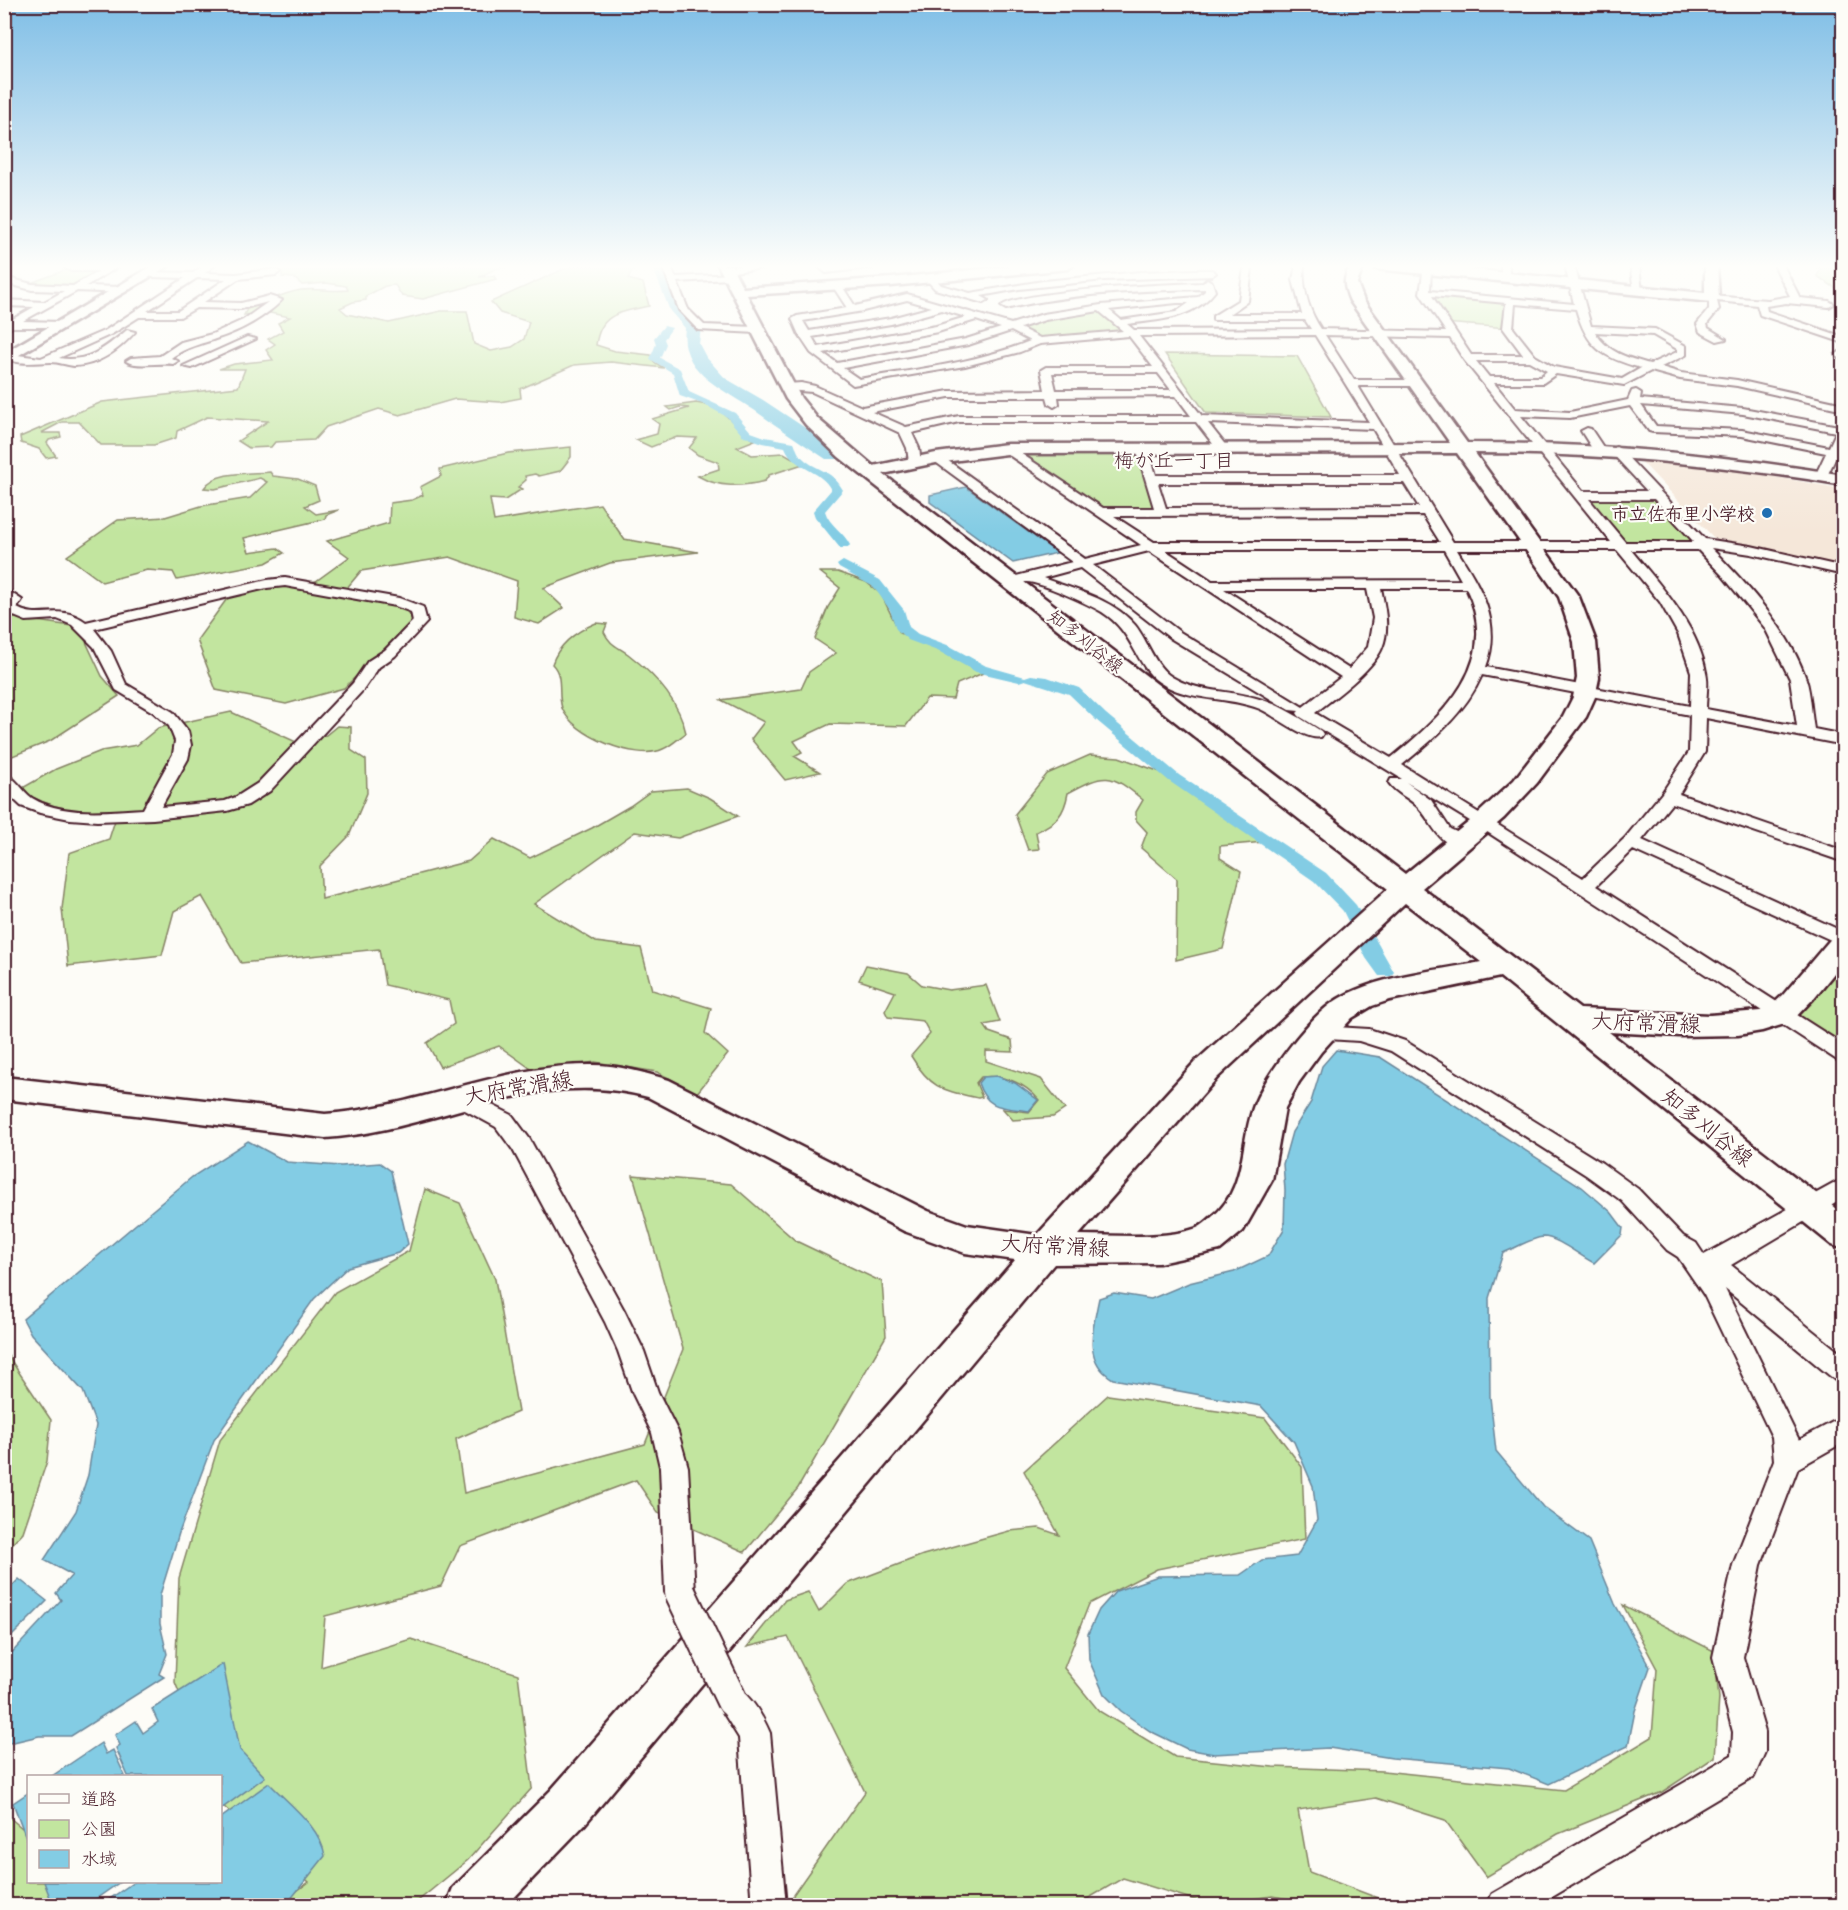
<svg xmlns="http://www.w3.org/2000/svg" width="1848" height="1910" font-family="'Patrick Hand','Klee One',sans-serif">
<rect width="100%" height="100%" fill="#fdfcf7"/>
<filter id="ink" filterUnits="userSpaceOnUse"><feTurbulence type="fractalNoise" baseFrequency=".0167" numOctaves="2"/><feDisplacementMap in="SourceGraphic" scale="12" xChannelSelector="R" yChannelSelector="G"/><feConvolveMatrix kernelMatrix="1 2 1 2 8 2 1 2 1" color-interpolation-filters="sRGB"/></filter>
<g filter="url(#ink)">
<polygon fill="#f5e7d9" points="1640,460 1758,474 1843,489 1843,566 1714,538"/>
<g fill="#c2e59f" stroke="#868265" stroke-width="1.5">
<path d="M283 265H518L497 268 479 277 494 276 496 279 423 299 402 296 395 285 385 286 366 296V300L353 302 340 308 347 314 389 323 441 311H467L474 344 491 351 512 347 524 339 529 322 500 313 491 302 564 269 579 265H634L635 266 628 279 643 283 649 306C622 312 600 312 596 345L615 351 651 355 654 362 664 368 611 362 574 365 520 389 521 398 500 402 455 399 400 415 379 409 326 427 314 440 275 442 271 447 249 448 238 441 268 421 207 417 177 431 176 438 154 445H101L79 422H62L41 433H60L61 437 49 440 47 443 56 456 46 458 39 449 21 443 20 437 102 402 238 387 245 369H219L234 364 273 360 266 350 275 344 268 339 283 331 278 323 290 317 265 312 244 315 247 309C266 303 281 293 301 290 317 288 332 292 348 290L346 286 326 283 302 285 294 278 282 277Z"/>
<polygon points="1810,265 1843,265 1843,293 1817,276 1821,268"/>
<polygon points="71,268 111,269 76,288 25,285"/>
<polygon points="1425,293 1511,301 1508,328 1444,323"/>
<polygon points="1101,308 1132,333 1038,341 1013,328 1043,317"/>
<polygon points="1165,354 1297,356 1331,417 1206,413"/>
<path d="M696 403C732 408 730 428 755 440L737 447 752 455 784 453 803 464 769 475 765 481C741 487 719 488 698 476L719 469 718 462 698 455 689 448 697 438 677 437 651 447 636 440 657 434 659 424 652 419 689 408 680 407 671 410 667 407Z"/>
<polygon points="571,447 571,457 560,471 539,476 535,474 525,476 526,480 518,487 522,489 505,500 490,499 494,521 600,504 624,539 698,552 610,563 543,588 564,608 539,624 514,617 517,581 450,557 361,571 341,595 405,608 413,621 344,688 286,704 216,690 197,640 229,596 256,590 316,581 349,557 327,541 389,523 390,503 412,500 423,495 420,487 441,476 440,469 508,453"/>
<polygon points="1142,448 1161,512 1101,512 1007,449"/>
<path d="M270 472 273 476 298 479 315 486 319 500 305 506 316 514 339 510 326 515 325 519 244 538 249 552 277 548 284 553 266 563 177 580 173 572 147 570 102 582 67 556 118 520 165 517 201 506 250 498 267 482 260 478 215 489 204 488C216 470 251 474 270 472Z"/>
<polygon points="1589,498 1655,498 1694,542 1630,544 1623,542"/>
<polygon points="820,572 838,572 866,582 881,594 900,633 988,671 957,684 953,699 927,698 906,726 830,724 794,741 802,752 794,756 820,772 785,780 751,739 764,722 721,700 801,689 809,672 836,653 815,639 828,607 840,588"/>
<polygon points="8,617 79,627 102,676 119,696 50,741 5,759 5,618"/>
<path d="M596 623 607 624 604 632C610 645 617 646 628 654 654 674 679 701 686 733 679 738 671 746 663 749 637 762 572 735 562 708 557 693 564 676 552 664 559 643 577 631 596 623Z"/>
<path d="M231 712 296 742 326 735 337 726 351 727V750L366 760 367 793 349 836 320 866 322 899 469 861 494 839 530 858 592 828 630 806 651 791 687 788 710 798 738 816 678 838 635 832 534 904 596 942 641 948 652 990 711 1008 705 1033 728 1054 697 1093 657 1072 595 1062 534 1071 499 1046 440 1067 427 1043 454 1024 449 1000 385 985 379 949 241 963 202 896 174 911 162 955 68 966 62 909 69 853 109 839 118 811C80 813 52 810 19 790L56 769 101 751 137 745 158 728Z"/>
<path d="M1090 755 1119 757 1166 774 1265 842 1220 846V858L1241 871 1223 949 1176 960 1177 879 1141 848 1147 832 1136 820V812L1143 800C1110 772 1105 773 1068 793 1064 815 1057 822 1036 832L1039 849 1028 850 1015 814 1047 774Z"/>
<polygon points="1843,960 1843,1048 1799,1020 1799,1012"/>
<path d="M866 965 908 973 922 985 949 990 986 985 1000 1022 984 1025 989 1032 1012 1040 1013 1052 986 1051V1061L1041 1079 1065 1109 1053 1117 1013 1120 1003 1109 1029 1112 1039 1100C1025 1083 1003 1074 981 1077L976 1083 982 1097 978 1098C942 1090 931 1089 911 1056L930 1034 923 1021 888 1017 885 1011 895 992 859 980Z"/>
<polygon points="633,1175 731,1184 796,1241 882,1282 886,1336 798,1488 745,1552 658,1513 636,1480 460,1546 441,1586 325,1616 321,1667 411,1639 518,1674 532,1788 468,1860 413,1905 278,1905 309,1882 223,1806 220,1776 212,1776 175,1682 179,1578 220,1440 335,1292 409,1251 425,1189 460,1203 495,1279 518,1412 456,1439 464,1493 645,1444 683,1349"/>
<polygon points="4,1350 51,1420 47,1461 23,1532 5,1552"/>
<polygon points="1108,1395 1265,1418 1302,1467 1305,1539 1157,1569 1089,1604 1064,1668 1099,1711 1175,1757 1273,1767 1383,1771 1564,1790 1652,1737 1657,1669 1623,1605 1714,1651 1719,1698 1715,1757 1662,1792 1558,1834 1486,1877 1445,1820 1376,1798 1298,1810 1309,1872 1396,1905 1323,1905 1272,1896 1211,1905 1123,1878 1077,1905 794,1905 793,1895 865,1792 788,1637 747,1647 785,1600 808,1592 819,1612 847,1584 923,1555 1009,1531 1039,1528 1059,1535 1024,1471"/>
<polygon points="4,1813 28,1833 28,1882 72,1882 71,1905 5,1905"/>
</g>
<g fill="#83cce4" stroke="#6c879a" stroke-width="1.5">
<polygon points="966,487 1057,553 1013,563 930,502 930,495"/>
<path d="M1336 1050 1380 1057 1582 1187 1611 1212 1623 1228 1622 1235 1594 1263C1580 1256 1557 1237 1543 1237 1531 1238 1514 1249 1503 1253L1489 1298 1490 1397 1496 1451 1543 1507 1589 1541 1615 1604 1650 1667 1635 1711 1628 1746 1549 1784 1509 1768 1392 1758 1329 1748 1214 1754 1187 1749 1150 1731 1121 1711 1104 1694 1089 1660 1088 1634 1099 1610 1116 1591 1158 1576 1240 1575 1262 1560 1297 1556 1317 1520 1313 1486 1294 1442 1261 1406 1113 1379C1082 1361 1093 1328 1099 1298L1114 1293 1151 1299 1189 1283 1234 1272 1268 1256 1284 1229 1285 1190 1283 1164 1292 1132 1311 1102 1322 1066Z"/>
<path d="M997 1076 1015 1083 1038 1100 1029 1111C1003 1107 987 1110 978 1083L983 1077Z"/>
<polygon points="248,1141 287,1162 341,1166 380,1163 391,1171 408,1244 398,1253 348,1267 314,1299 214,1440 179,1533 160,1595 160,1624 167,1654 159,1674 164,1677 71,1736 39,1736 5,1744 5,1660 61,1600 56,1593 72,1575 44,1560 76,1511 88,1475 96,1425 83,1391 31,1334 23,1319 192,1177"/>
<polygon points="19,1579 47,1601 11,1637 5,1631 5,1593"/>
<polygon points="223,1664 240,1750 265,1777 221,1809 220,1776 128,1776 116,1748 120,1745 115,1735 136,1721 143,1733 158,1722 152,1709"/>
<polygon points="101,1743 106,1754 113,1750 125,1776 52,1776"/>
<path d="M269 1783C289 1804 321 1827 325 1856L286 1905H101L134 1882H220L221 1818Z"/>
<polygon points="28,1793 28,1843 13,1803"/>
<polygon points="44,1882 120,1882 87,1905 53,1905"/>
</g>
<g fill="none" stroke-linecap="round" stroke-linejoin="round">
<g fill="#83cce4" fill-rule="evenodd">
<path d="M664 326 672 328 664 339 666 344 660 358 680 369 689 392 735 413 751 432 765 437 794 442C796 446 797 452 800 455 814 471 831 468 843 490L825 511C829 525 844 532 850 545L848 548H840L815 517 813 511 831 490C821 469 794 470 785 447L763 443 743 436 727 417 705 405 680 396 673 373 650 359 656 344 654 338Z"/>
<polygon points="843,561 880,580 904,610 909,627 918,634 950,646 986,666 1025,677 1031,675 1047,677 1079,688 1106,714 1179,775 1326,873 1356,905 1394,972 1391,976 1379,976 1366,958 1343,911 1314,881 1169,781 1096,720 1069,694 1025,680 1019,682 976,672 940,652 908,640 896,629 890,610 878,593 872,586 839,568 837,565"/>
</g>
<path fill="#83cce4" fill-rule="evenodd" d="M652 265H666L685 309 701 327 699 344 706 357 725 378 763 400 840 451 843 455 840 459H826C802 443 778 427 754 410 723 389 679 372 685 328L670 311Z"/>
<defs>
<g id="street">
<polygon points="60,265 121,265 86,286 123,287 128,290 123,293 77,291 23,321 63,322 66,323 66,327 13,327 4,331 4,324 34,307 4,306 4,300 44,302 64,291 32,290 4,283 4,277 32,284 73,286 99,271 71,271"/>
<path d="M204 265H215L205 273 236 274 276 269 280 272 276 275 238 279 204 302 241 303 269 296 282 300C266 317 240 331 218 338 199 345 188 346 171 358L178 361 173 364C159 362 137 368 126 361L131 358 160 356 181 342 212 334 243 320 268 302 241 309 196 308 180 317H139L112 334 59 358C88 363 105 348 127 330L135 332C120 349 98 366 74 366 66 365 58 362 51 362 37 362 16 366 5 357L10 354 41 358 106 330 185 278 152 277 148 274 149 272 193 273ZM197 278 226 279 178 311H147Z"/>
<polygon points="662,265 671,265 675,277 732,274 734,276 729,279 677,282 688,309 704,325 757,327 762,330 757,333 698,330 679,310"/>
<polygon points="747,265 786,265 726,273 722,270 726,267"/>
<polygon points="816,265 895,265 826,273"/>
<path d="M1242 265H1251L1252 268 1248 301 1229 314H1302L1293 280 1296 265H1304C1302 288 1309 311 1321 329L1446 332 1420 293 1424 267 1431 269 1430 291 1574 304 1565 265H1574L1591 326 1655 329 1686 346V355L1661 367 1681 373 1737 380 1844 404V410L1737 386 1680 379 1651 371 1624 385 1556 374 1543 383H1494L1515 409 1570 412 1628 400 1632 391 1636 390 1641 393 1640 399 1743 408 1844 427V441L1840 449H1844V456L1837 455 1827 476 1821 480 1815 476 1826 453 1742 436 1653 432 1649 431 1630 406 1570 418 1521 416 1583 491H1647L1610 451 1616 447 1620 449 1705 539 1751 546 1844 567V575L1751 554 1711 548C1746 583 1790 631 1806 679 1811 694 1811 713 1814 729L1844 735V745L1706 718 1705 752 1679 794 1844 851V862L1672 803 1642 840 1844 932V946L1633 850 1596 886 1844 1045V1062L1837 1060 1478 826 1406 782 1431 800 1450 829 1467 837 1470 841 1467 845C1440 852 1433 822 1418 807 1409 798 1396 793 1389 783L1391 779H1402L1299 716 1297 713 1299 711 1289 710 1170 638 1080 568 1043 578C1074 590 1112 598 1135 625 1148 641 1154 666 1172 677 1197 692 1228 690 1256 698 1280 704 1300 718 1321 731L1323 734 1321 737C1306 741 1276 716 1260 709 1228 696 1189 702 1159 682 1135 665 1134 632 1102 612 1090 605 1039 581 1026 582 1018 582 1012 587 1004 585L1002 582 1004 579 1072 562 930 458 936 454 940 455 1085 559 1141 545 1003 451V447H1011L1103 508H1154L1136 448 1138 446 1142 444 1148 448 1156 475H1400L1373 429 1208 423 1227 447 1221 450 1217 449 1196 422H959L912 433 919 448 921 462 915 466 909 462 907 448 900 433 812 392 787 390 782 387 787 384 801 383 815 386 862 407 949 391 1045 390 1041 370 1046 367H1153L1129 336 1040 344 1020 352 965 366 853 385 811 353 799 335 792 319 797 316 847 308 832 285 837 282 840 283 855 306 907 294 1011 324 1043 314 1101 305 1198 297 1205 291V289C1141 290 1067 294 1006 309L1001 306C1023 290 1169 284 1203 283L1207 279 1212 282 1215 291C1194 319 1159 320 1127 324L1134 330 1311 329 1305 320H1213V316L1239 300 1244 268ZM1432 296 1506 303 1503 328 1523 355H1471ZM907 300 932 307 891 318 809 331 803 321 863 311ZM1177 303H1189L1176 312 1121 320 1109 310ZM1515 304 1576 309C1587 348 1602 357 1641 368L1622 379 1554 367 1535 356 1513 328ZM942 310 966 317 936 326 818 347 812 337 891 324ZM1099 311 1123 331 1040 338 1020 328 1045 320ZM976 320 1001 328 966 339 837 363 823 353 938 332ZM1011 331 1030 341C976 363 916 369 859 379L843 368 968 345ZM1595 332 1653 335 1677 349V352L1650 364C1628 358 1608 353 1595 332ZM1315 335 1369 422 1202 416 1139 336ZM1325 335 1450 338 1464 360 1611 542H1453L1358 386H1416L1421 383 1416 380H1354ZM1476 361H1529L1547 371 1540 377H1489ZM1052 373H1158L1171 390H1056ZM1176 396 1191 416H959L906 427 872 412 949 397H1047L1049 404 1054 407 1059 404 1058 397ZM1641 405 1743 414 1836 432 1829 447 1742 430 1656 426ZM1158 483H1404L1419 507 1166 508ZM1589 499H1654L1694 542H1625ZM1423 515 1440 542H1154L1114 516ZM1165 550H1444L1461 580 1212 581ZM1457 550H1617L1660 602 1678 634 1691 672 1690 706 1486 667C1503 623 1480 586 1457 550ZM1631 550H1698L1722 575 1765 628 1790 679 1797 726 1706 709C1706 697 1709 683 1706 672 1698 626 1660 585 1631 550ZM1149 551 1341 677 1303 707 1180 632 1093 565ZM1381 588H1466C1502 662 1444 715 1391 758L1315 713C1334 698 1373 670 1382 648 1390 629 1385 608 1381 588ZM1224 589H1367L1373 618 1368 647 1349 669ZM1482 675 1690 715 1689 752 1662 793 1625 838 1583 878 1402 765C1433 740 1466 712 1482 675Z"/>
<polygon points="1501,265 1509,265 1509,278 1501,276"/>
<polygon points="1630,265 1639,265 1642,292 1634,290"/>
<polygon points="1774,265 1783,265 1800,298 1829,301 1834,304 1829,307 1786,303 1766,306 1767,311 1844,337 1844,343 1760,315 1757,305 1717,301 1719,309 1707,324 1708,328 1726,339 1717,341 1700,332 1697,324 1709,309 1709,296 1768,300 1790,296"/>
<polygon points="1194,270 1212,270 1216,273 1212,276 1104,280 1019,289 981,296 988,300 983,303 935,289 925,278 933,276 941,285 970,293 1043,281 1140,272"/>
<polygon points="247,337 256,339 192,368 183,366"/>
<polygon points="1844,349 1844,361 1835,355"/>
<polygon points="1843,376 1844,382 1839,381 1839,377"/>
<polygon points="1587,428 1591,429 1605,450 1603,452 1595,452 1593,450 1581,431"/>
<path d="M285 578 399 598 423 607 427 622 395 656 379 667 364 689 270 791 248 805 227 811 153 819 97 821 70 819 40 813 21 806 4 790V774C16 777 22 791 32 798 63 817 109 811 143 809L173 754 175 741 169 726 153 712 116 690 94 647 72 625 57 619 26 621 4 612 7 601 4 599V588L22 600 17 608C40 621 59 602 86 622L267 580ZM285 586 395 606 411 612 413 621 385 650 368 661 353 683 258 783 236 797 225 801 161 807 188 759 191 745 188 731 173 712 126 684 111 651 94 629 267 588Z"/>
<polygon points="1319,1026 1369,1029 1405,1041 1602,1163 1638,1189 1683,1236 1696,1243 1704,1255 1844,1178 1844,1198 1731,1265 1844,1356 1844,1383 1835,1380 1725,1289 1799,1440 1844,1416 1844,1442 1798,1468 1761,1565 1743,1657 1765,1732 1765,1752 1754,1777 1537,1906 1487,1906 1492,1894 1732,1755 1733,1732 1713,1657 1733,1565 1774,1460 1772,1437 1704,1295 1678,1257 1667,1250 1622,1201 1586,1175 1391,1051 1359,1041 1312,1038 1309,1033 1312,1028"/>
<polygon points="460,1089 512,1115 529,1138 624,1310 644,1351 658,1392 678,1432 688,1467 695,1592 690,1602 680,1606 670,1602 665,1592 660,1467 652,1433 633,1394 618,1351 605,1322 513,1150 496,1127 452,1103 449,1097 452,1091"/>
<path d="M732 1685C750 1693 762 1715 770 1733L786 1906H752L739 1738 716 1701 721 1690Z"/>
</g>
<g id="secondary">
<polygon points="154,265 170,265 4,364 4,353"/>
<path d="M718 265H731L743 288 891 278 1022 265H1074L1068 269 891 286 747 295 801 398 818 419 873 466 936 453 1007 444 1450 443 1350 301C1344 287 1342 279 1351 265H1364L1357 283 1364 301 1467 443C1594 443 1718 454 1844 475V485C1721 464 1599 453 1475 453L1579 597 1596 642 1599 678 1595 697 1586 717 1537 783 1504 818 1422 888 1580 1009 1710 1015 1760 1011 1769 1008 1783 995 1834 935 1844 932V961L1813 999 1791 1022 1762 1031 1738 1035 1680 1036 1609 1032 1844 1215V1249L1832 1245 1500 977 1390 1000 1372 1006 1352 1018 1321 1052 1299 1082 1285 1108 1272 1180 1243 1231 1220 1250 1159 1263 1054 1264 585 1824 506 1906H446L453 1888 551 1790 1015 1260 965 1253 904 1231 648 1097C533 1066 437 1131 325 1138L4 1099V1077L325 1114C416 1108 501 1064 593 1065 619 1065 645 1073 669 1080L928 1211 967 1225 1037 1235 1195 1062 1388 889 839 457 806 425 786 399ZM1457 453 1559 597 1574 642 1577 678 1573 697 1563 717 1514 780 1470 821 1405 874 883 474 936 463 1007 454ZM1405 903 1481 962C1435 971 1371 976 1332 1003 1306 1021 1263 1079 1253 1108 1240 1145 1246 1190 1212 1217 1207 1221 1202 1226 1197 1228 1163 1240 1115 1235 1079 1235L1217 1078Z"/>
<polygon points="1370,265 1428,265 1705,293 1705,265 1717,265 1719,298 1712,302 1376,269"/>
</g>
</defs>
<use href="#street" stroke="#4a1f2b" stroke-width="4"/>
<use href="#secondary" stroke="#4a1f2b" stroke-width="5"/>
<use href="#street" fill="#fdfcf7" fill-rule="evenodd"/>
<use href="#secondary" fill="#fdfcf7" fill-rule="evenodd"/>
<defs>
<polyline id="street-bridge" points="680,1592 732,1701"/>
</defs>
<use href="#street-bridge" stroke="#4a1f2b" stroke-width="34" stroke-linecap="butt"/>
<use href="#street-bridge" stroke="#fdfcf7" stroke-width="30"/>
</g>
</g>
<linearGradient id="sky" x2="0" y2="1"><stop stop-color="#7fbee6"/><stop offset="0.5" stop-color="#fefefb"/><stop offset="1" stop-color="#fefefb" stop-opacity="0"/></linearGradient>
<rect width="1848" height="533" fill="url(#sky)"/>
<circle fill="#1f6fb2" stroke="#fdfcf7" stroke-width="2" cx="1767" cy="513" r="6"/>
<g text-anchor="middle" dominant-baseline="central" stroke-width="4.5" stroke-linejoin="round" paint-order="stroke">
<g font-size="18" font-weight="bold" fill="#4a1f2b" stroke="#fdfcf7" text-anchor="end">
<text x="1755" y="513">市立佐布里小学校</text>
</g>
<g font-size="18" fill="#4a1f2b" stroke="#fdfcf7">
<text transform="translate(1086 641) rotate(38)">知多刈谷線</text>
</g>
<g font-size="20" fill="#4a1f2b" stroke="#fdfcf7">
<text x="1174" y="459">梅が丘一丁目</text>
</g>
<g font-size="22" fill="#4a1f2b" stroke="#fdfcf7">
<text transform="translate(1646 1022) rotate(2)">大府常滑線</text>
<text transform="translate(518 1087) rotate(-10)">大府常滑線</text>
<text transform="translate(1708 1127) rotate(39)">知多刈谷線</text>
<text transform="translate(1055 1245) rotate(3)">大府常滑線</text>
</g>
</g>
<rect width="1848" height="1910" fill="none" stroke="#fdfcf7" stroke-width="24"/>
<rect x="12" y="12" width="1824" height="1886" fill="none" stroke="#4a1f2b" stroke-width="2" filter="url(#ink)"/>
<rect x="27" y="1775" width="195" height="108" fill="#fdfcf7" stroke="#b5a4a5" stroke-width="1.5"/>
<rect x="39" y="1794" width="30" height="9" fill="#fdfcf7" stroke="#b5a4a5" stroke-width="1.5"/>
<text x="81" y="1805" font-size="18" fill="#4a1f2b">道路</text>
<rect x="39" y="1820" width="30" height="18" fill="#c2e59f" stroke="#b5a4a5" stroke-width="1.5"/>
<text x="81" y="1835" font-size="18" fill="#4a1f2b">公園</text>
<rect x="39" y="1850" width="30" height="18" fill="#83cce4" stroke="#b5a4a5" stroke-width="1.5"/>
<text x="81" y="1865" font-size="18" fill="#4a1f2b">水域</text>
</svg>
